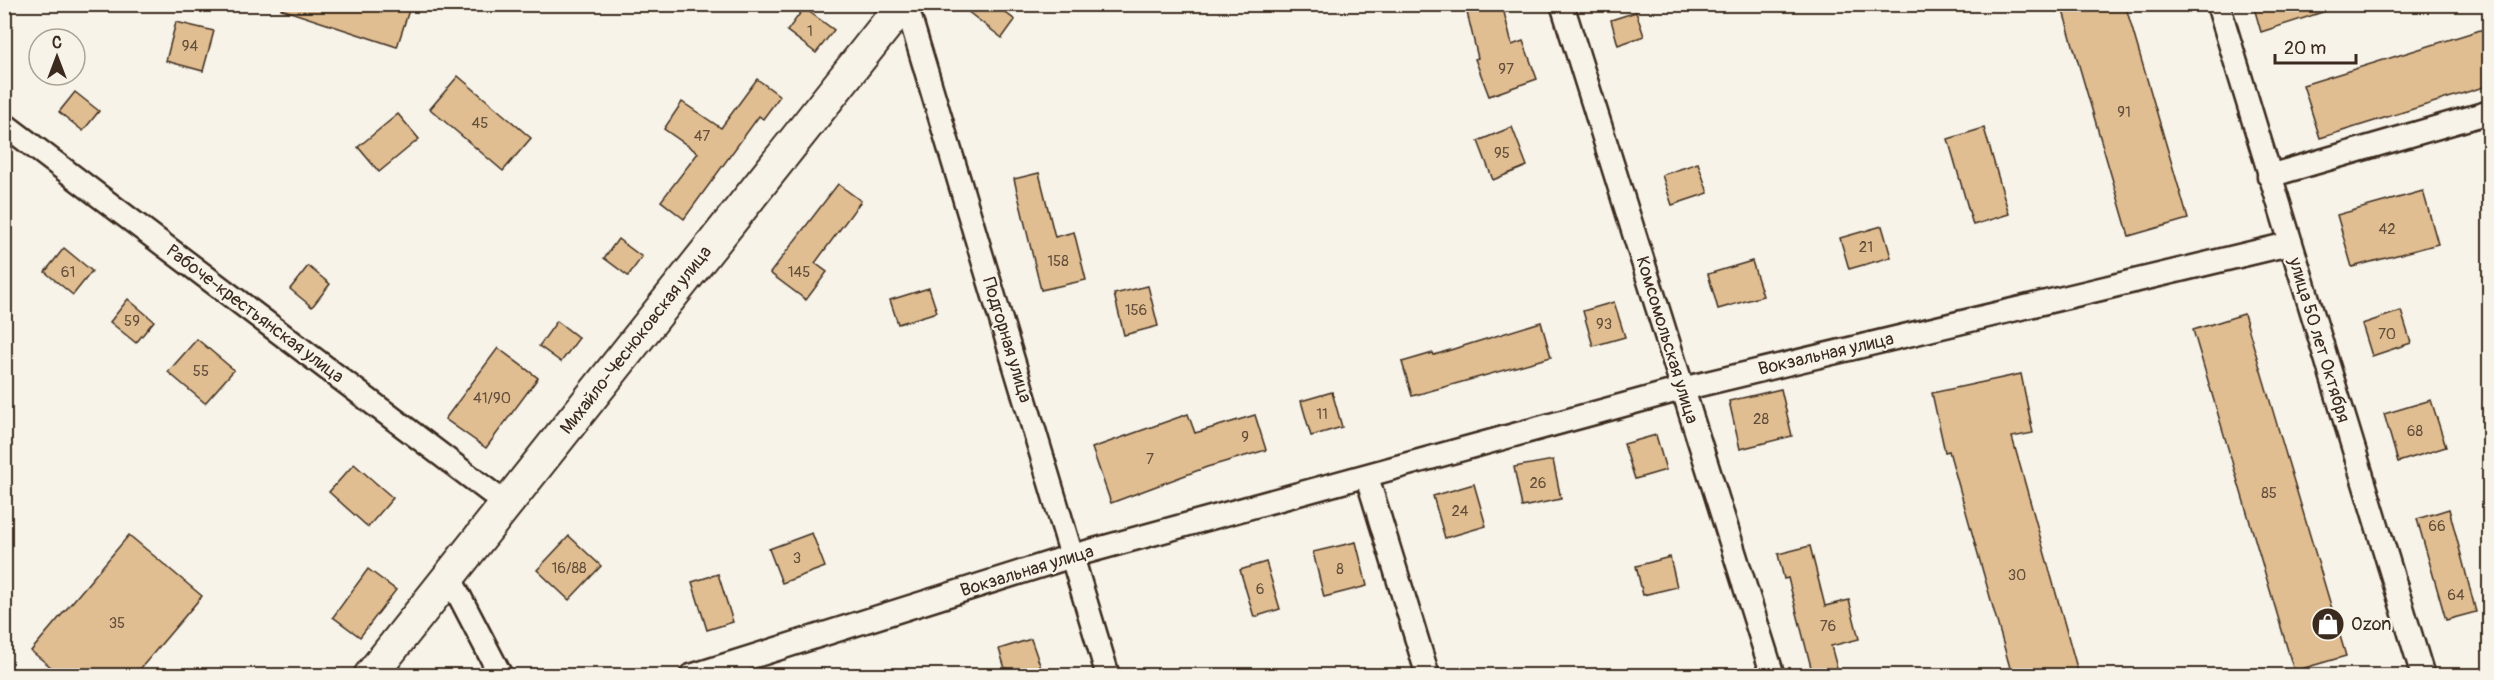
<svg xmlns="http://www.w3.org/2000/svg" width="2494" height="680" font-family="Pangolin,sans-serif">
<rect width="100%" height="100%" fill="#f7f3e8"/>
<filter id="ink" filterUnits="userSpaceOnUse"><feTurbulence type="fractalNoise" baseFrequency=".0167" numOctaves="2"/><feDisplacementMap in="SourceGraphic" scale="12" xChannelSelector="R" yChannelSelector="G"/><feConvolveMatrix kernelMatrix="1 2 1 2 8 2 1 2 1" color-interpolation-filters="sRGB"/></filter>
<g filter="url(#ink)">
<g fill="#e0be92" stroke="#3b2a1e" stroke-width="1.5">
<polygon points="281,4 411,4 397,47 281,9"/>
<polygon points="958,4 994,4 1015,20 1002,38"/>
<polygon points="1465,4 1502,4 1512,45 1523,41 1537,79 1489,96 1475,59 1478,58"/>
<polygon points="2061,4 2125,4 2188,219 2129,236"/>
<polygon points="2253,4 2331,4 2332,9 2261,32"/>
<polygon points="804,8 834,30 816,53 787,31"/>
<polygon points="1636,12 1644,36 1618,45 1611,20"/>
<polygon points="176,22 214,31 203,71 166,61"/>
<polygon points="2490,27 2490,85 2320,138 2303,85"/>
<polygon points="458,76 531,138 503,171 430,109"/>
<polygon points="757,79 780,96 763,119 759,116 684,219 661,201 698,153 664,129 682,102 721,128"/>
<polygon points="75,92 99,111 83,131 59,112"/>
<polygon points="398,114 419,139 379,172 358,147"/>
<polygon points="1512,127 1527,166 1493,180 1478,141"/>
<polygon points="1984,128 2009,214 1973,225 1948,139"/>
<polygon points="1698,163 1708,193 1672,205 1662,175"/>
<polygon points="1039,173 1055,237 1074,232 1086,280 1041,290 1014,179"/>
<polygon points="838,184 861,201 815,263 827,272 806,300 770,273"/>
<polygon points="2423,191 2438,244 2352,267 2337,215"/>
<polygon points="1882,226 1891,257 1849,269 1840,238"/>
<polygon points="618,239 642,257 628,276 604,258"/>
<polygon points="64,248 92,271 73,295 45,272"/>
<polygon points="1752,261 1763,296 1718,309 1708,274"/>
<polygon points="308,266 330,284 312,307 290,289"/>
<polygon points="1148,286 1158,326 1124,335 1114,294"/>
<polygon points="929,288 937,312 898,324 890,300"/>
<polygon points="128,299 154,321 136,343 110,322"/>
<polygon points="1614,302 1625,337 1593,346 1583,311"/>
<polygon points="2401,311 2411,343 2372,356 2362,324"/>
<polygon points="2244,314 2346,656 2294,671 2193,330"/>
<polygon points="557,321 579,338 561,362 539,346"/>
<polygon points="1541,322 1551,357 1412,396 1402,362 1433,353 1434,355"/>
<polygon points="197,339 234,370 205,403 168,372"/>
<polygon points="498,348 538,378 486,448 445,419"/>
<polygon points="2021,374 2033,433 2012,437 2079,675 2012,675 1949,451 1945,452 1932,393"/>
<polygon points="1781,389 1792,436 1740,449 1729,401"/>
<polygon points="1332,392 1342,427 1311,436 1301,401"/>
<polygon points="2431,400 2446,447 2398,462 2384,414"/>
<polygon points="1188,414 1195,433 1255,415 1266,450 1207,467 1111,503 1092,448"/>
<polygon points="1656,435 1666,470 1635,479 1624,444"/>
<polygon points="1553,460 1561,499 1522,507 1514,467"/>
<polygon points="354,464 393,498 368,527 329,492"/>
<polygon points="1474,484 1486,526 1445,538 1433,496"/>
<polygon points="2449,509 2476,612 2446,620 2417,519"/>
<polygon points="812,533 825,567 782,583 769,549"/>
<polygon points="129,535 202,596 135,675 61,675 31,651"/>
<polygon points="569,536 601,566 569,600 537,570"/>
<polygon points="1356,542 1367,586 1324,597 1313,552"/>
<polygon points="1810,546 1825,606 1849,600 1859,639 1831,646 1839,675 1813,675 1788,578 1784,579 1778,554"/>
<polygon points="1670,557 1677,587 1643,595 1636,566"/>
<polygon points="1266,562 1280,609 1254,617 1240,570"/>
<polygon points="368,569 396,590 360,637 333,617"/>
<polygon points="718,574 733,622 707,630 692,582"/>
<polygon points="1031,639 1041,668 1020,675 1007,675 999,649"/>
</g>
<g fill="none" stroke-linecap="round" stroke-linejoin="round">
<defs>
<g id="minor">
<polyline points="906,4 1108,676"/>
<polyline points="1562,4 1773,676"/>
<polyline points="2218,4 2423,676"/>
<polyline points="4,124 506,504"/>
<polyline points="2269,176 2490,112"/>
<polyline points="1367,477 1428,676"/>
<polyline points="450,578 501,676"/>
<polyline points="691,676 1072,556 1682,389 2289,244"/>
</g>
<polyline id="secondary" points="370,676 903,4"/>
</defs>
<use href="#minor" stroke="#3b2a1e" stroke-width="27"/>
<use href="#secondary" stroke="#3b2a1e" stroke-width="36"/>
<use href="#minor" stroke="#f7f3e8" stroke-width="22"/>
<use href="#secondary" stroke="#f7f3e8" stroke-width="32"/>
</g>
</g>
<defs>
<symbol id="shop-disc" viewBox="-11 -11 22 22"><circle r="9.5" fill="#3b2a1e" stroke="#f7f3e8"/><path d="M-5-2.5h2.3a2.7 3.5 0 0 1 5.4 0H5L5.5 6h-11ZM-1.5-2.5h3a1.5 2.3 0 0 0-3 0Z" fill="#fff"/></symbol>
</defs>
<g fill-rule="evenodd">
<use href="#shop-disc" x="2309" y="605" width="38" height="38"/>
</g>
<g text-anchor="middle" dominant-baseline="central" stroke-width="4.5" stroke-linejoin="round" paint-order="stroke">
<g font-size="15" fill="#644f3b">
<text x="810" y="31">1</text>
<text x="190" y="46">94</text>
<text x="1506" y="69">97</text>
<text x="2124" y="112">91</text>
<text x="480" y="123">45</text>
<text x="702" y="136">47</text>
<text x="1502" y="153">95</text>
<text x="2387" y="229">42</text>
<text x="1866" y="247">21</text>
<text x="1058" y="261">158</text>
<text x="68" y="272">61</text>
<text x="799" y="272">145</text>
<text x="1136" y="310">156</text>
<text x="132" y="321">59</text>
<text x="1604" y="324">93</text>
<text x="2387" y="334">70</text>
<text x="201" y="371">55</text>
<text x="492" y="398">41/90</text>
<text x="1322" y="414">11</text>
<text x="1761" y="419">28</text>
<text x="2415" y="431">68</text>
<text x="1245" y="437">9</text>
<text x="1150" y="459">7</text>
<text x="1538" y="483">26</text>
<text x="2269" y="493">85</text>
<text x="1460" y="511">24</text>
<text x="2437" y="526">66</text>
<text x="797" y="558">3</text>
<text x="569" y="568">16/88</text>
<text x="1340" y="569">8</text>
<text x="2017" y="575">30</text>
<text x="1260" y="589">6</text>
<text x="2456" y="595">64</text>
<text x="117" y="623">35</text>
<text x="1828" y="626">76</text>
</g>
<g font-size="18" fill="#3b2a1e" stroke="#f7f3e8">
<text transform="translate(255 314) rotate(37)">Рабоче-крестьянская улица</text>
<text transform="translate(636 340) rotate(-52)">Михайло-Чесноковская улица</text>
<text transform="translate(1007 340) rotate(73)">Подгорная улица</text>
<text transform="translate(1667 340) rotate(73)">Комсомольская улица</text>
<text transform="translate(2319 340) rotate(73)">улица 50 лет Октября</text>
<text transform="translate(1826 354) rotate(-13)">Вокзальная улица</text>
<text transform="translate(1027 571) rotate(-17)">Вокзальная улица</text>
</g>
<g font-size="18" fill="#3b2a1e" stroke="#f7f3e8" text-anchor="start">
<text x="2351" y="624">Ozon</text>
</g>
</g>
<rect width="2494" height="680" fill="none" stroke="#f7f3e8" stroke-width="24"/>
<rect x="12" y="12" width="2470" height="656" fill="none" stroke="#3b2a1e" stroke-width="2" filter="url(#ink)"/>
<g transform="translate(57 57)"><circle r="28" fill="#f7f3e8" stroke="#aca397" stroke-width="1.5"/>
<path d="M0-4.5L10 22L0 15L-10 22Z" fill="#3b2a1e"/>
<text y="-9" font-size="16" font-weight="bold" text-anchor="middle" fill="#3b2a1e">С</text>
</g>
<path d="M2275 54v9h81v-9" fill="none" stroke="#3b2a1e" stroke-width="3"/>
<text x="2284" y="54" font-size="18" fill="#3b2a1e" stroke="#f7f3e8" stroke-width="4.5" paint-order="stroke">20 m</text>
</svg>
